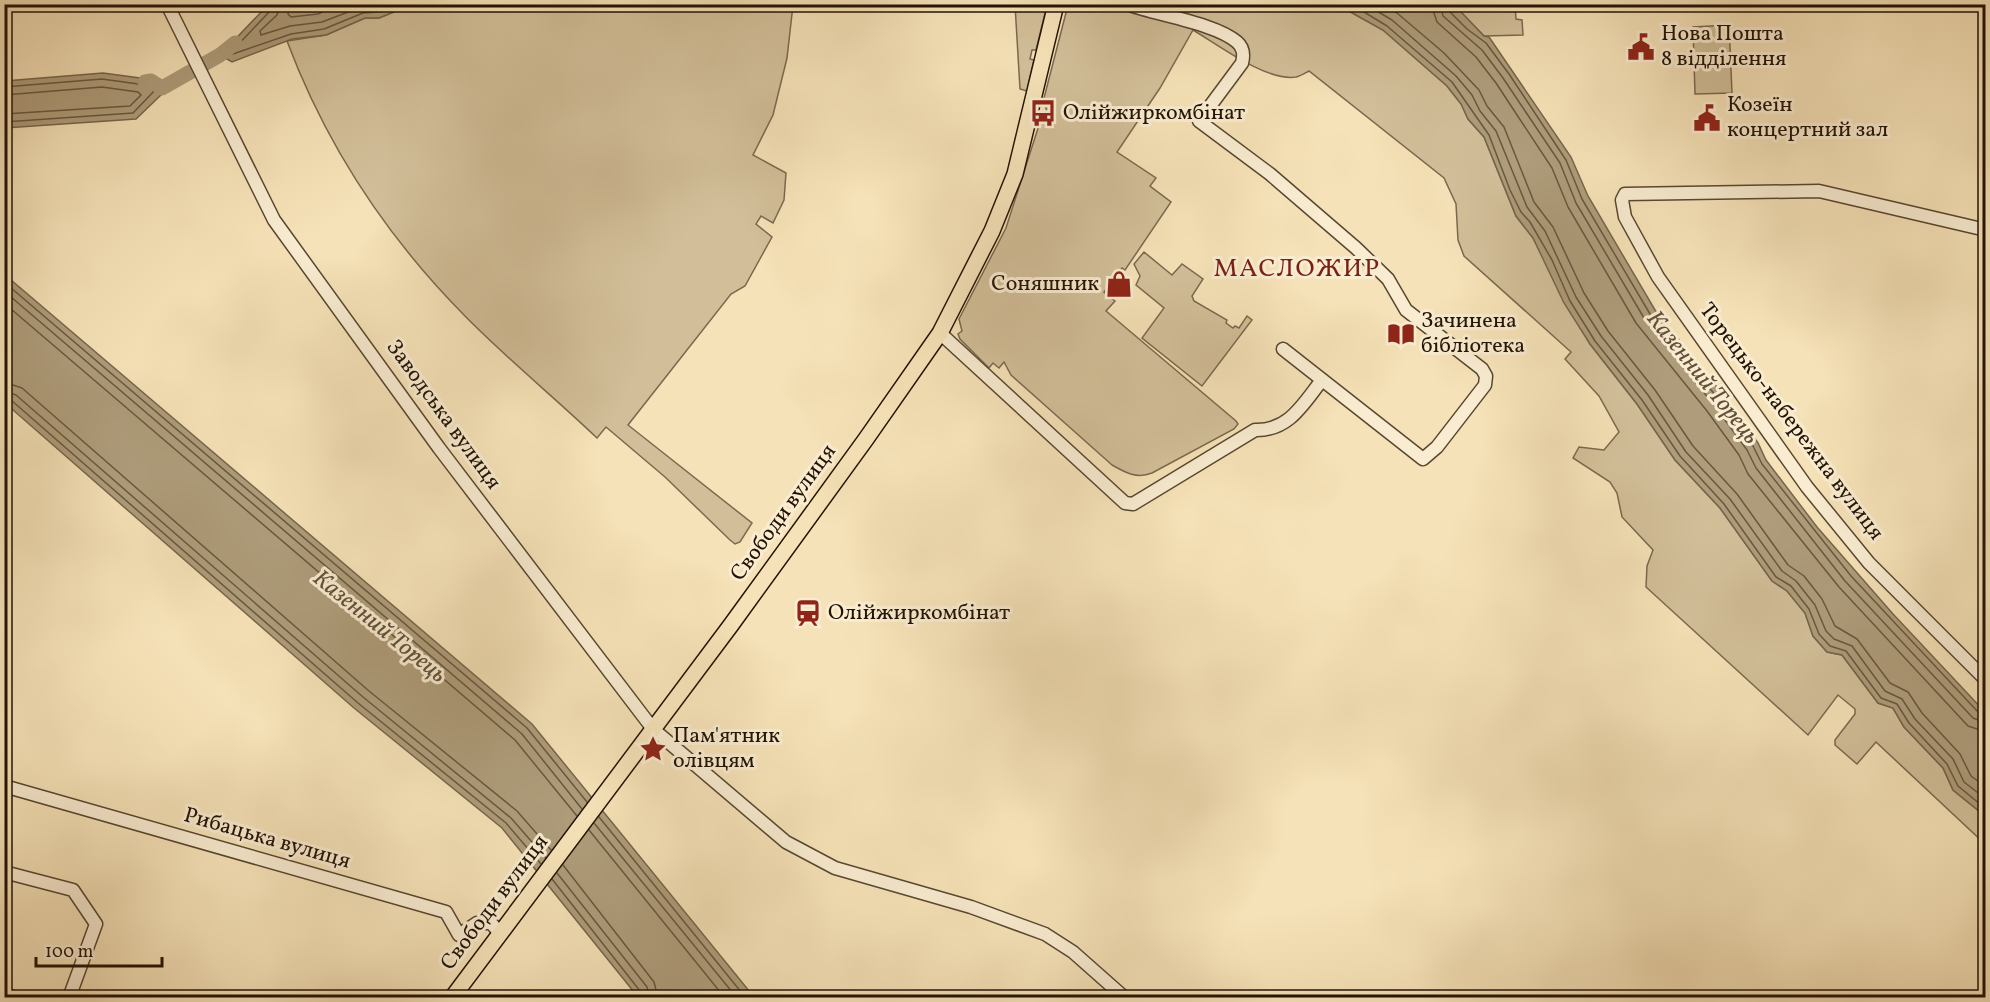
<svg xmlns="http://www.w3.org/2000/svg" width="1990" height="1002" font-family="Vollkorn,serif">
<rect width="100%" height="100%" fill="#f6e2b8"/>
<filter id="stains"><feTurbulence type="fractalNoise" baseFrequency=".00333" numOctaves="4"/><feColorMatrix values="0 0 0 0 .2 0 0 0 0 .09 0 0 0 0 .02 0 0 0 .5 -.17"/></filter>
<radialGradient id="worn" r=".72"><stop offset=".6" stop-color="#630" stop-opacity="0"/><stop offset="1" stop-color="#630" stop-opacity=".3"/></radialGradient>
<g fill="#d2bf99" stroke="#7a694e" stroke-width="1.5">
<path d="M411 5H793L787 58 773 115 753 155 786 173 784 200 773 223 761 216 756 224 772 237 745 286 731 294 628 425 752 523 740 542 735 544 730 540 665 477 606 427 597 438C554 397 505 357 464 315 386 236 326 145 287 41L326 35 365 18H379Z"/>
<polygon points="1015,5 1047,5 1036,50 1032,50 1030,59 1034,60 1027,91 1020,89"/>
<path d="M1068 5H1338L1383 30 1447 86 1462 105 1468 119 1484 137 1516 216 1533 238 1590 344 1637 404 1675 460 1720 508 1772 581 1787 591 1805 613 1813 636 1827 652 1842 655 1878 703 1893 708 1904 727 1943 768 1953 790 1985 816V844L1876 742 1857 764 1835 745V740L1855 714V709L1838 695 1808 735 1646 587 1647 566 1653 550 1622 517 1617 493 1610 482 1573 458 1579 447 1604 450 1619 432 1599 396 1565 359 1571 352 1464 256 1458 240 1456 204 1444 178 1309 71C1305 73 1300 76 1296 77 1267 82 1217 44 1193 30L1160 88 1117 152 1156 178 1150 186 1171 202 1125 270 1122 268 1104 292 1115 301 1106 311 1236 421 1238 424 1234 429 1152 473C1137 479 1126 473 1112 465L1011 375 1004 362 999 368 993 363 989 368 960 339 958 334 962 331 959 319 1006 228 1040 122C1050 110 1046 113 1044 98Z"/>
<polygon points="1433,5 1515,5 1516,19 1522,20 1523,35 1484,36 1460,11 1450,5 1434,7"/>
<polygon points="1729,25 1732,93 1695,94 1693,27"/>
<polygon points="1144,252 1172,275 1182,264 1203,279 1192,296 1194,301 1227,320 1226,323 1233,328 1235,326 1239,328 1247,316 1252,320 1202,386 1142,338 1164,308 1136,285 1140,276 1134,264"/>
</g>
<g fill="#ae9c7a" stroke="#76654a" stroke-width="1.5">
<polygon points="273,4 411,4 411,5 379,18 365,18 326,35 292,39 232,62 220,55 265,8"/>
<polygon points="1433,4 1434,7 1450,5 1460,11 1484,36 1489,37 1571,157 1588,196 1655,310 1725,397 1758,443 1766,460 1817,527 1893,614 1985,712 1985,816 1953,790 1943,768 1904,727 1893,708 1878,703 1842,655 1827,652 1813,636 1805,613 1787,591 1772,581 1720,508 1675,460 1637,404 1590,344 1564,303 1533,238 1516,216 1484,137 1468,119 1461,104 1447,86 1383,30 1338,5"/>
<polygon points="103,73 162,81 161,95 136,119 5,128 5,81"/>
<polygon points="4,274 532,724 754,997 638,997 502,828 354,708 5,403"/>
</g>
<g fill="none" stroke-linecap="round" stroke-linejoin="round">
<g stroke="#68583e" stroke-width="1.5">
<polyline points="272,4 270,11 233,50 233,54 291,34 324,29 363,13 377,12 392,4"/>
<polyline points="280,4 277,15 260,31 261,35 290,26 322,22 369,4"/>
<polyline points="289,4 288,14 291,17 318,14 340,4"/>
<polyline points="1351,4 1387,26 1452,82 1489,135 1510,190 1521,212 1530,222 1552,260 1570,301 1595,341 1642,400 1680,456 1724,504 1776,577 1791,586 1809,609 1819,634 1830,646 1846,651 1881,698 1897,704 1909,723 1947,764 1958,786 1986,809"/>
<polyline points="1365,4 1392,20 1456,76 1472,95 1480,111 1496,131 1527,207 1545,231 1576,297 1601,336 1648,395 1686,452 1730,499 1782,571 1796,581 1815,605 1826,631 1834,639 1852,646 1885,691 1902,699 1915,719 1953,759 1964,782 1986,799"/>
<polyline points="1383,4 1397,13 1444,53 1479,90 1487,106 1504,127 1534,202 1553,227 1584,293 1608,331 1655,390 1693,446 1737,494 1788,565 1804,576 1822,599 1835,626 1857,639 1890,683 1908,692 1922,713 1960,754 1971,776 1986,787"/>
<polyline points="1431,4 1437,22 1476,57 1496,83 1552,168 1568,207 1636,323 1707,411 1739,455 1748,474 1839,587 1968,726 1986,732"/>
<polyline points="1440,4 1443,16 1482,50 1503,78 1560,163 1576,203 1644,318 1714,405 1747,450 1756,468 1845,581 1973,718 1986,723"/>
<polyline points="1447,4 1449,11 1467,29 1486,43 1509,74 1566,160 1582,199 1650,314 1720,401 1753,446 1762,464 1851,576 1979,713 1986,715"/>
<polyline points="4,87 102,79 153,86 156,89 133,113 4,122"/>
<polyline points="4,95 102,87 138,92 141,95 130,106 4,114"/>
<polyline points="4,282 527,728 587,802"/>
<polyline points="4,291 522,734 582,809"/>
<polyline points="4,303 515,740 577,816"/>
<polyline points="4,382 22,388 369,691 517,811 551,850"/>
<polyline points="4,391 16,395 363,697 511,818 546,858"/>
<polyline points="4,399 11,400 358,703 506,823 541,864"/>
<polyline points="599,817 746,998"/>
<polyline points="594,823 737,998"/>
<polyline points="589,830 725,998"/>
<polyline points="563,865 654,982 658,998"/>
<polyline points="557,873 647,987 649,998"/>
<polyline points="552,879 640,991 642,998"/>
</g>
<polyline stroke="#ae9c7a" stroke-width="15" points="145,82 151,81 162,88 220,55 235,43"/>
<defs>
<g id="minor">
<polyline points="167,4 274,220 439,448 653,729 786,842 835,868 971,907 1045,934 1073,952 1125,998"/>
<path d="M1127 4C1156 15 1215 23 1237 42 1244 48 1244 55 1242 63L1199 121 1270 174 1356 248 1388 279 1406 310 1482 369 1486 376 1485 385 1437 447 1423 459 1283 349"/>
<polyline points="1986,230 1819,191 1625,194 1622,200 1625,217 1658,277 1807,487 1869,563 1986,680"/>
<path d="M940 333 1125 503 1133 504 1255 430C1289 431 1303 404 1322 380"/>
<polyline points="4,786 446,912 459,935 477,923 491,923 499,932"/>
<polyline points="4,872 73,890 96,924 69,998"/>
</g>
<g id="major">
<polyline points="4,996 11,998"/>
<polyline points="452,998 731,625 866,439 940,333 992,231 1015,174 1056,4"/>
</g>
</defs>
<use href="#minor" stroke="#574730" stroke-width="15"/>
<use href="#major" stroke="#221303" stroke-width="18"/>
<use href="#minor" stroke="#f9ecd1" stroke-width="12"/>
<use href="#major" stroke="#f6e2b8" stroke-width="15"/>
</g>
<defs>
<symbol id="civic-bare" viewBox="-9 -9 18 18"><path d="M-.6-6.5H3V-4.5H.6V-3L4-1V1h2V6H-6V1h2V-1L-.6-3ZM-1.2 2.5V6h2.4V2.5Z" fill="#8f2418" stroke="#f9ecd1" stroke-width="2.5" paint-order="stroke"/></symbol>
<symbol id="bus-bare" viewBox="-9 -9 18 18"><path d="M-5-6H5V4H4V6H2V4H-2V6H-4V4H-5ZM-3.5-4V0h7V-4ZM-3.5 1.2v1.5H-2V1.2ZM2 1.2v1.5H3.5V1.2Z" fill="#8f2418" stroke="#f9ecd1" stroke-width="2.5" paint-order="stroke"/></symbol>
<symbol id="shop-bare" viewBox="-9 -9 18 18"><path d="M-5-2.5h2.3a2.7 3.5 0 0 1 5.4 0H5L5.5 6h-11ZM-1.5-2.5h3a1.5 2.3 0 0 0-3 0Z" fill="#8f2418" stroke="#f9ecd1" stroke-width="2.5" paint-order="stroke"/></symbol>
<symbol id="library-bare" viewBox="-9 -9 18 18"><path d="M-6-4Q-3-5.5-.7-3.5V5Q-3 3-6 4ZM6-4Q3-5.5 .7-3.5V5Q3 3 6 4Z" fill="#8f2418" stroke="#f9ecd1" stroke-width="2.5" paint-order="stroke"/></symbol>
<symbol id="station-bare" viewBox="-9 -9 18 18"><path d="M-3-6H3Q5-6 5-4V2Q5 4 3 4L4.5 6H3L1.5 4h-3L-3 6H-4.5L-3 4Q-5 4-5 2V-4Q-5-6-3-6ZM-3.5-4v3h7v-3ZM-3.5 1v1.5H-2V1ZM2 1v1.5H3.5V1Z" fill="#8f2418" stroke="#f9ecd1" stroke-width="2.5" paint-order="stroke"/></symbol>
<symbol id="sight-bare" viewBox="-9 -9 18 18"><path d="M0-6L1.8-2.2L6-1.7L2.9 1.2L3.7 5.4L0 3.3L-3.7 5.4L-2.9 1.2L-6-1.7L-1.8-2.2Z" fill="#8f2418" stroke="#f9ecd1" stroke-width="2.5" paint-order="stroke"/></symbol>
</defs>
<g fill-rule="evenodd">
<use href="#civic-bare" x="1622" y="28" width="38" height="38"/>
<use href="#bus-bare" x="1024" y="94" width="38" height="38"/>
<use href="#civic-bare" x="1688" y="99" width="38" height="38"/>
<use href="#shop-bare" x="1100" y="265" width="38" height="38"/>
<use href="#library-bare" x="1382" y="315" width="38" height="38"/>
<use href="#station-bare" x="789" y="594" width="38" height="38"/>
<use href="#sight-bare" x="634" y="730" width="38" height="38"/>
</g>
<g text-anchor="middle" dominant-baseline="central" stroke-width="6" stroke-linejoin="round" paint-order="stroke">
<g font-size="22" fill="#221303" stroke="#f9ecd1" text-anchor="start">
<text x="1661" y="34">Нова Пошта<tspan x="1661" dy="25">8 відділення</tspan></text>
<text x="1727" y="105">Козеїн<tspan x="1727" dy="25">концертний зал</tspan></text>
<text x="1063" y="113">Олійжиркомбінат</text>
<text x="1099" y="284" text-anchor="end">Соняшник</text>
<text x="1421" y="321">Зачинена<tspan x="1421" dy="25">бібліотека</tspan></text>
<text x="828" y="613">Олійжиркомбiнат</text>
<text x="673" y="736">Пам'ятник<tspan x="673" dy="25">олівцям</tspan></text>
</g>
<g font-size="22" fill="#221303" stroke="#f9ecd1">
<text transform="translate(443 415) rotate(54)">Заводська вулиця</text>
<text transform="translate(1791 422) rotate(53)">Торецько-набережна вулиця</text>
<text transform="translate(784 513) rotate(-54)">Свободи вулиця</text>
<text transform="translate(267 839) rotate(16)">Рибацька вулиця</text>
<text transform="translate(495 903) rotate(-53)">Свободи вулиця</text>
</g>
<g font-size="24" font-style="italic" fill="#615139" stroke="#f9ecd1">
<text transform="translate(1702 378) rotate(51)">Казенний Торець</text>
<text transform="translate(379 627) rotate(39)">Казенний Торець</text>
</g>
<g font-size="26" letter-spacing="1.5" fill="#7a1f14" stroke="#f9ecd1">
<text x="1297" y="269">МАСЛОЖИР</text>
</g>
</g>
<rect width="1990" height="1002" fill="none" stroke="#f6e2b8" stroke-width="24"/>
<rect x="6" y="6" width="1978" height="990" fill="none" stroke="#221303" stroke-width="3"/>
<rect x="12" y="12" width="1966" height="978" fill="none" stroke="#221303" stroke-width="1.5"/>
<path d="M36 957v9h126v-9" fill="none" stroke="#221303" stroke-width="3"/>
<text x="45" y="957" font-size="18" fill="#221303" stroke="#f9ecd1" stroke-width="4.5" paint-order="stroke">100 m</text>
<rect width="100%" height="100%" filter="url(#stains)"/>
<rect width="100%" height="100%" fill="url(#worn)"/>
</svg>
